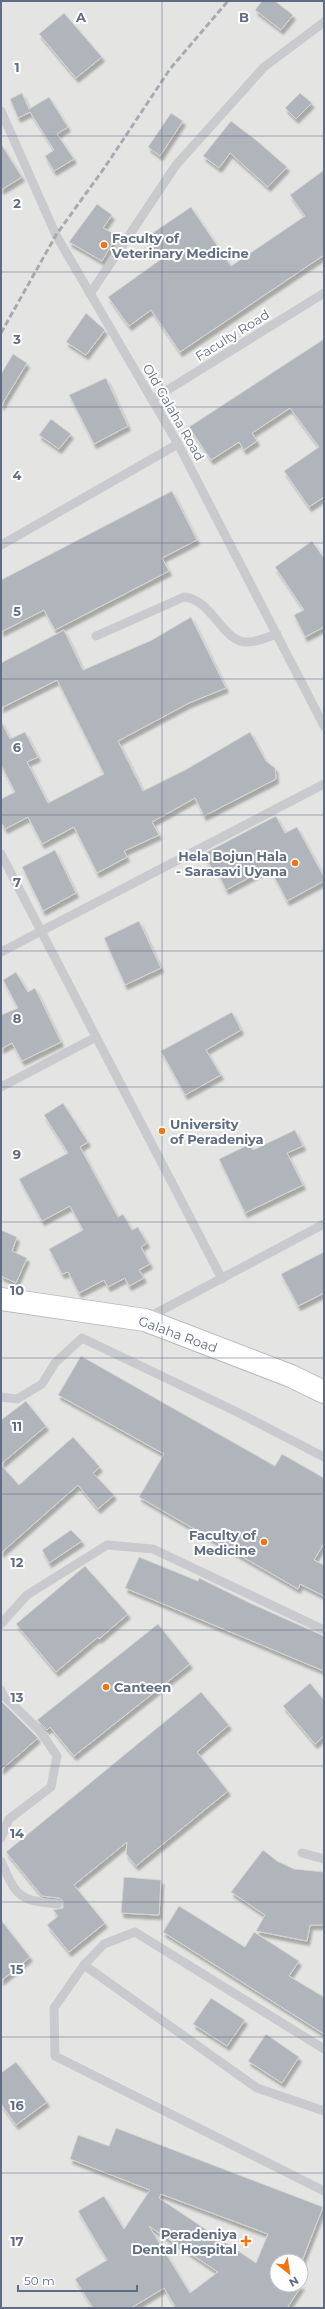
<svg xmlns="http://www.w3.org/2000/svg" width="325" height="2309" font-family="Montserrat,sans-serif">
<defs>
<filter id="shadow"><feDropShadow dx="2.5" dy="4.5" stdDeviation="1" flood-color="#0004"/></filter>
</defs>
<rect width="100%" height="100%" fill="#f3f4ef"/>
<path fill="#e4e5e3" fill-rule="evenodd" d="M1 1H324V2308H1ZM277 2261H301V2285H277Z"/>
<g fill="#b0b5bc" stroke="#d5d5d2" fill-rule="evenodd" filter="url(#shadow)">
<polygon points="262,1 275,1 293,15 281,30 255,10"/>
<polygon points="64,13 102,57 76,78 39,34"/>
<polygon points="22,93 29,109 49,97 68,127 57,134 74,159 54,171 45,156 54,150 30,112 18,118 10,99"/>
<polygon points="300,93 312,103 296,119 285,108"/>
<polygon points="171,113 183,121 160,156 148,147"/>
<polygon points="231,121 256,140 287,167 268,187 230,153 219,168 203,156"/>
<polygon points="1,144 22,177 1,190"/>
<polygon points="324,170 324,255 180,352 151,310 129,326 108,297 160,260 145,238 191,207 231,266 305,216 290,195"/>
<polygon points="97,204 112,215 103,228 117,235 102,261 69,242"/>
<polygon points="86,313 105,330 86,355 66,342"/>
<polygon points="324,339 324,497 309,507 284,471 319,447 290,408 252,433 257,441 244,450 239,442 211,460 189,427"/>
<polygon points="13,354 27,363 1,406 1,374"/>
<polygon points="106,378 128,426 94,444 69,395"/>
<polygon points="51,419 71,434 59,449 39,435"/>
<polygon points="172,491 197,540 162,558 169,571 55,630 44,610 1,632 1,580"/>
<polygon points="312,541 324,558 324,627 305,637 294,615 304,610 275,567"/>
<polygon points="191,617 226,688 189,703 118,741 143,791 187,769 250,732 266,761 275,768 276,779 204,816 195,798 152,822 159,835 124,851 127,857 97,873 74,827 42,844 28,817 5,829 1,822 1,799 15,792 1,765 1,721 10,739 25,732 38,757 27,762 48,803 104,774 57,680 1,708 1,663 64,630 83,670 152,640"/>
<polygon points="276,816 285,833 297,827 324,877 324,881 287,901 269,867 226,890 215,867 212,869 203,854"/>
<polygon points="55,850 76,893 43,911 22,867"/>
<polygon points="139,921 161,968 125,985 104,938"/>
<polygon points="16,972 28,992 35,988 61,1042 22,1061 12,1043 1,1049 1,1015 18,1008 3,980"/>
<polygon points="232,1012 241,1030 206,1050 221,1075 185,1095 161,1051"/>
<polygon points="63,1103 88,1142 80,1147 118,1217 123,1214 132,1230 138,1227 147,1243 141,1247 150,1264 139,1270 144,1278 129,1286 125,1278 108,1287 104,1280 79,1293 68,1272 62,1274 49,1249 83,1230 70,1206 42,1221 19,1179 68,1153 44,1115"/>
<polygon points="295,1130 303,1146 287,1153 303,1185 245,1213 219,1159 250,1144 253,1150"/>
<polygon points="1,1230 17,1237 12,1251 27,1258 16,1283 1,1276"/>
<polygon points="324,1252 324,1293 298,1306 281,1274"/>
<polygon points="81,1356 275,1466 282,1454 324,1478 324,1543 314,1560 324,1565 324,1596 300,1584 298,1589 139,1497 164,1454 58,1395"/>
<polygon points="26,1401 46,1426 1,1464 1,1420"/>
<polygon points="73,1437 100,1467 93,1473 114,1495 98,1509 78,1485 1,1553 1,1465 19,1485"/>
<polygon points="71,1530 82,1541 49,1563 42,1550"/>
<polygon points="139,1557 198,1581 199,1578 250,1603 324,1636 324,1671 125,1588"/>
<polygon points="85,1566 128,1614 99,1639 98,1637 56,1672 16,1624"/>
<polygon points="158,1624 190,1664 74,1756 50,1727 47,1730 37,1720"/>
<polygon points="310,1683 324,1700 324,1736 315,1744 283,1706"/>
<polygon points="201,1692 229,1725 197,1752 228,1791 136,1866 126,1854 127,1842 74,1885 105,1923 69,1952 47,1925 58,1916 53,1910 63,1908 63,1901 59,1898 42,1896 6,1852"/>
<polygon points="1,1701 38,1738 1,1770"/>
<polygon points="263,1850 277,1861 294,1869 324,1872 324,1925 310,1925 307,1941 256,1931 265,1915 231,1892"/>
<polygon points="124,1877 161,1880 159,1915 121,1913"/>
<polygon points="179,1906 245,1947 254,1932 299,1961 289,1976 324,1997 324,2034 163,1932"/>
<polygon points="1,1920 30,1957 1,1981"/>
<polygon points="211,1998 245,2020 227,2046 193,2024"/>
<polygon points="266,2034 299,2057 282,2083 248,2061"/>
<polygon points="16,2062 47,2102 16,2125 1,2104 1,2073"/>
<path d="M116 2128 323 2207 302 2261H277V2285H302L287 2308H172L175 2306 164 2288 131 2308H93L75 2279 107 2260 78 2211 104 2196 124 2229 150 2190 70 2159 78 2135 109 2146ZM161 2194 268 2234 256 2263 159 2198ZM149 2226 218 2272 190 2293Z"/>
</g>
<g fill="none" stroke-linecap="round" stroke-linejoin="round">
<defs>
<polyline id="primary" points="1,1299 145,1320 291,1376 324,1392"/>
</defs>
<use href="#primary" stroke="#b8babf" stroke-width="24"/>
<g stroke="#c8cace" stroke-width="9">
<polyline points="1,111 56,235 178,444 324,726"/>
<polyline points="90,294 176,165 264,67 324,22"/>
<polyline points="153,399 324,293"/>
<polyline points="1,545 178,444"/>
<path d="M96 636 184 597C212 599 222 642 247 642 258 642 268 637 277 634"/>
<polyline points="1,854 222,1279"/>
<polyline points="1,952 324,784"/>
<polyline points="1,1087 96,1037"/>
<polyline points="147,1318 324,1224"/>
<polyline points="1,1397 17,1399 42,1384 55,1363 82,1338 237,1412 324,1457"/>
<polyline points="1,1624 27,1595 107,1545 153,1549 324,1630"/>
<polyline points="1,1690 3,1695 40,1731 57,1756 51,1787 9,1819 1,1838"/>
<polyline points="302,1853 324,1859"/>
<path d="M1 1861C16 1896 19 1901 58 1904"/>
<polyline points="84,1965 257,2088 324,2111"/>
<polyline points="324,2049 135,1932 104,1944 84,1965 54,2008 55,2056 324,2191"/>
</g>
<use href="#primary" stroke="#fff" stroke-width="22"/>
<polyline stroke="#a7aab1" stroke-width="3" stroke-dasharray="6 3" stroke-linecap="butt" points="1,333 56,235 105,167 170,69 228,1"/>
</g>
<path fill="none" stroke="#606c83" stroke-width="1" stroke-opacity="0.55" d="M162 1V2308M1 136H324M1 272H324M1 407H324M1 543H324M1 679H324M1 815H324M1 951H324M1 1087H324M1 1222H324M1 1358H324M1 1494H324M1 1630H324M1 1766H324M1 1902H324M1 2037H324M1 2173H324"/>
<g fill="#f27511" stroke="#fff" stroke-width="1.5">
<circle cx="104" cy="245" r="4"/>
<circle cx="295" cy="863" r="4"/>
<circle cx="162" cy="1131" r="4"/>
<circle cx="264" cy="1542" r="4"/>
<circle cx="106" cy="1687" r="4"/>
<path d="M244 2235h4v4h4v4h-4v4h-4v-4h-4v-4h4z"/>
</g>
<g text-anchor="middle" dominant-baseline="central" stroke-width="4" stroke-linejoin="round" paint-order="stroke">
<g font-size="13" font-weight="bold" fill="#606c83" stroke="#fff" text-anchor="start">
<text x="112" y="238">Faculty of<tspan x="112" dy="15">Veterinary Medicine</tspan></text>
<text x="287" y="856" text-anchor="end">Hela Bojun Hala<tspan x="287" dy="15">- Sarasavi Uyana</tspan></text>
<text x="170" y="1124">University<tspan x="170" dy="15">of Peradeniya</tspan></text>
<text x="256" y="1535" text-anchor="end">Faculty of<tspan x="256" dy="15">Medicine</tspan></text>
<text x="114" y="1687">Canteen</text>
<text x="237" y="2234" text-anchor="end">Peradeniya<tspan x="237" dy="15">Dental Hospital</tspan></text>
</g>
<g font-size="13" fill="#606c83" stroke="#fff">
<text transform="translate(232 335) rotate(-32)">Faculty Road</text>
<text transform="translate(174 412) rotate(60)">Old Galaha Road</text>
<text transform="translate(178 1334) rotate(20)">Galaha Road</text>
</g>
</g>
<g font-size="13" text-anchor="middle" font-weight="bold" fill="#606c83" stroke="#fff" stroke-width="4" stroke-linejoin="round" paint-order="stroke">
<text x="81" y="22">A</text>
<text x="244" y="22">B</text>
<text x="17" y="72">1</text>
<text x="17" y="208">2</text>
<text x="17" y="344">3</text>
<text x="17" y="480">4</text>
<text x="17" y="616">5</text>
<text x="17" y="752">6</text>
<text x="17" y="887">7</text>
<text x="17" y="1023">8</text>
<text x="17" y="1159">9</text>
<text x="17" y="1295">10</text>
<text x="17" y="1431">11</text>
<text x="17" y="1567">12</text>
<text x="17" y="1702">13</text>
<text x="17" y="1838">14</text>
<text x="17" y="1974">15</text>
<text x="17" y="2110">16</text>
<text x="17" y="2246">17</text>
</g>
<rect width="325" height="2309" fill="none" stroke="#606c83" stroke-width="4"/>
<g transform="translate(289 2273) rotate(150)"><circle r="19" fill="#ffffff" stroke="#bfc4cd"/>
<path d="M0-3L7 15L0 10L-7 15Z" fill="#f27511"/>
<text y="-6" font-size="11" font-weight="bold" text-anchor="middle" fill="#606c83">N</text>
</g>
<path d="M18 2285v6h119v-6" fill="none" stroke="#606c83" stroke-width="2"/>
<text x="24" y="2285" font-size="12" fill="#606c83" stroke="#ffffff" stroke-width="3" paint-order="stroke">50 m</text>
</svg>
